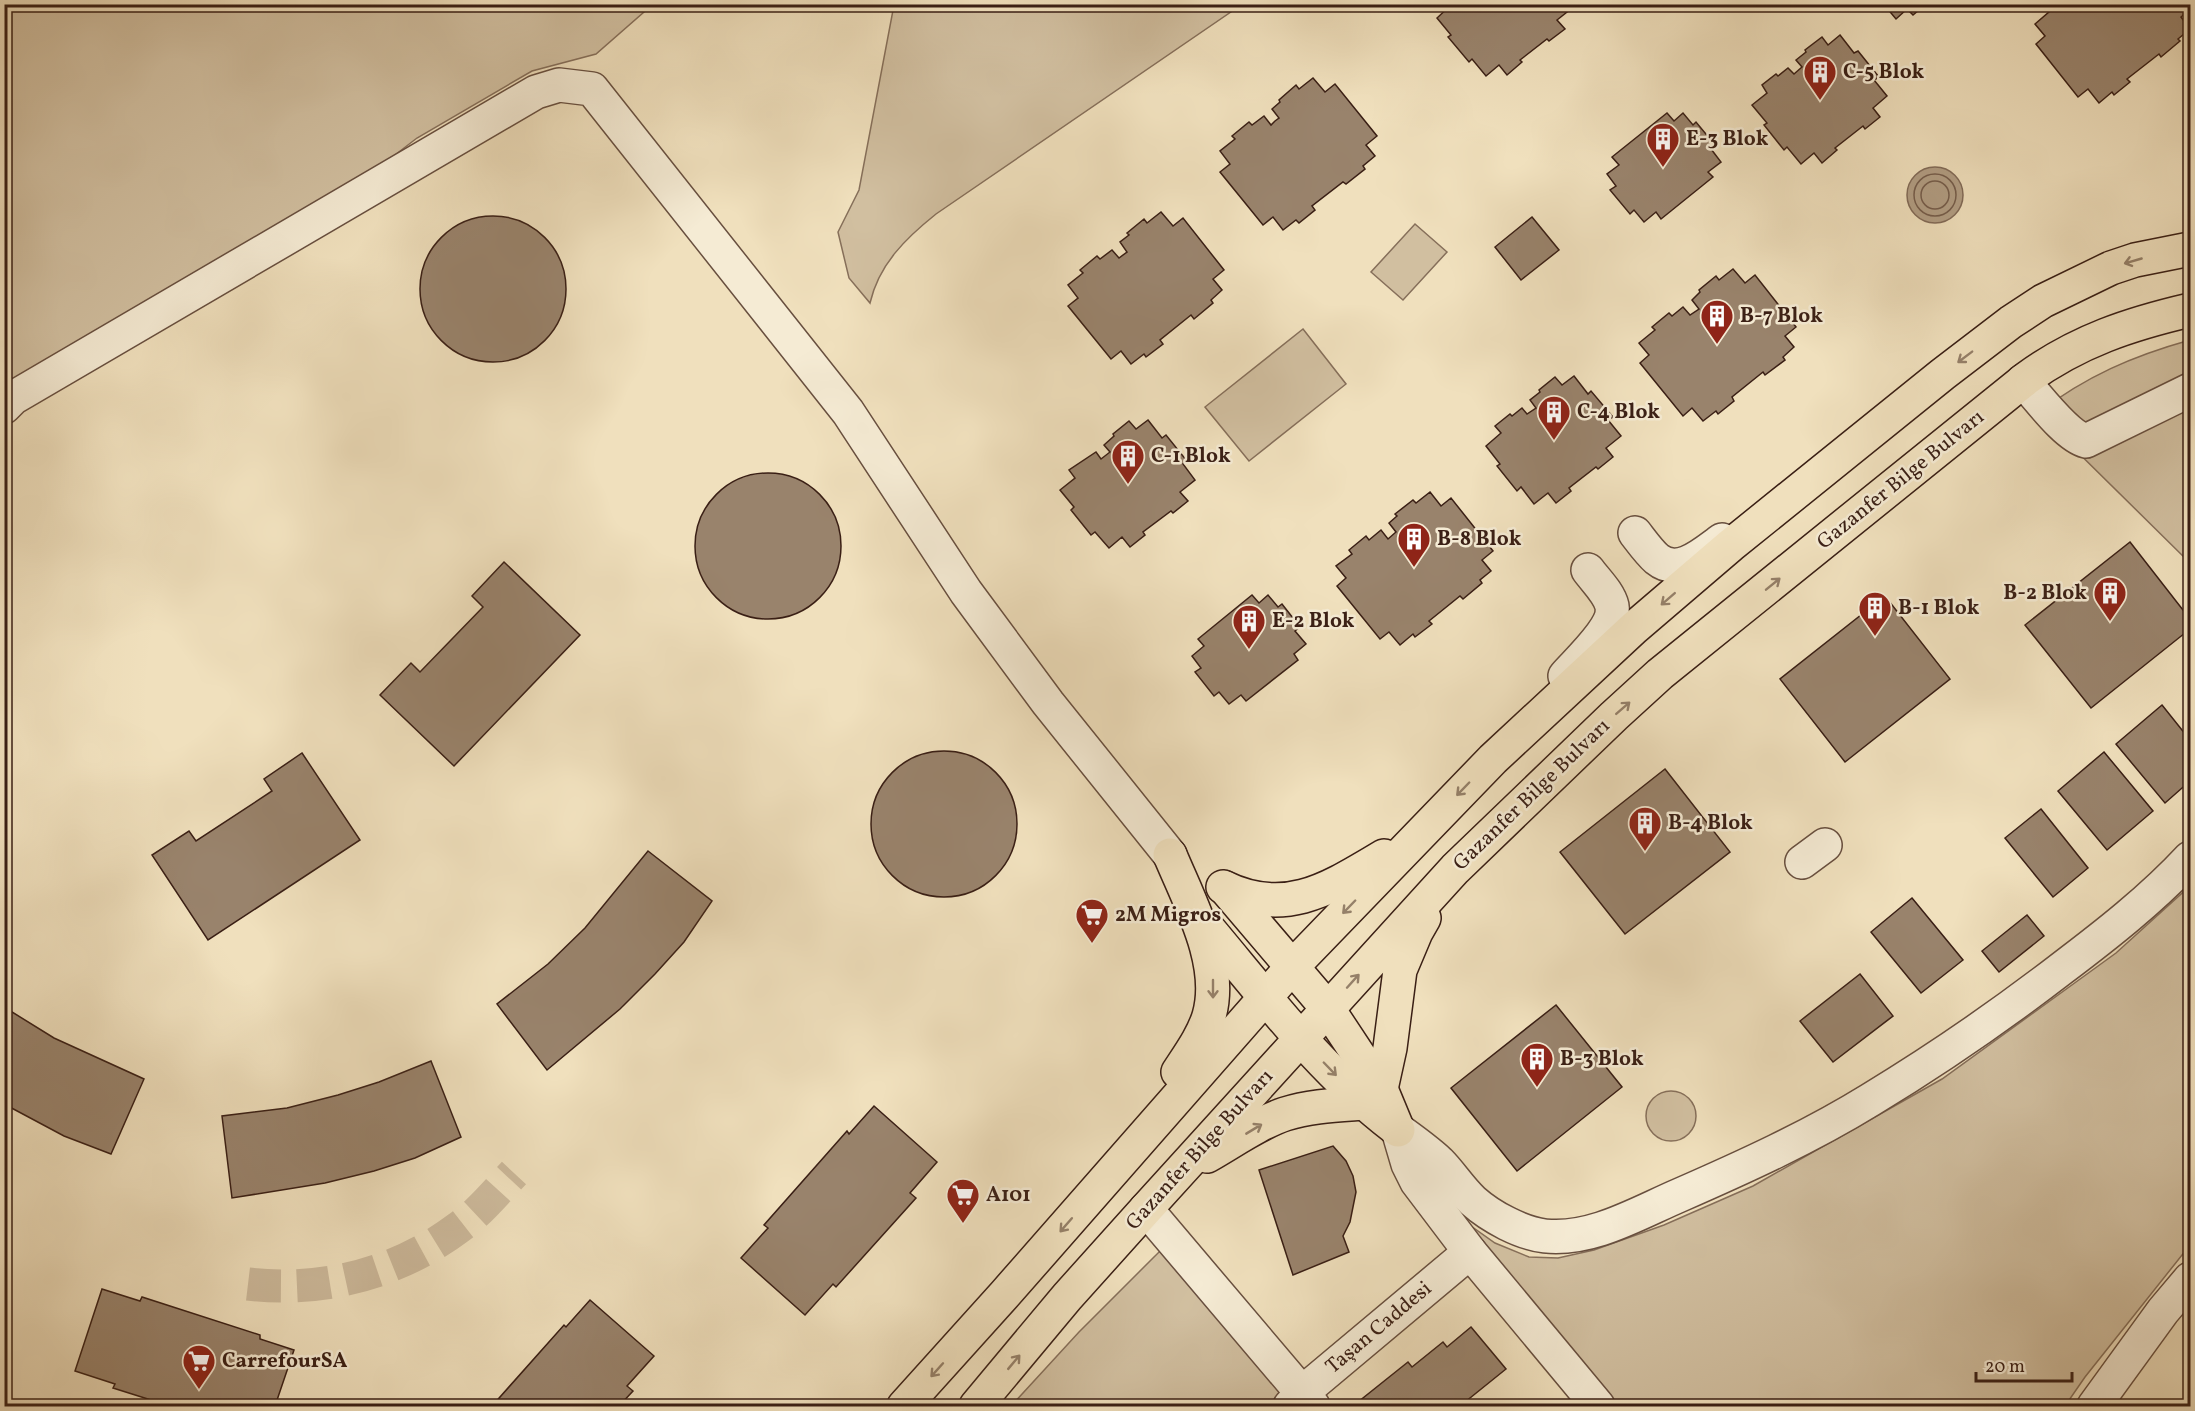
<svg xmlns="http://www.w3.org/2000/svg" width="2195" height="1411" font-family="Vollkorn,serif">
<rect width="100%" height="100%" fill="#f0e0bd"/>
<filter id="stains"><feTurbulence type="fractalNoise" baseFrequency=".00333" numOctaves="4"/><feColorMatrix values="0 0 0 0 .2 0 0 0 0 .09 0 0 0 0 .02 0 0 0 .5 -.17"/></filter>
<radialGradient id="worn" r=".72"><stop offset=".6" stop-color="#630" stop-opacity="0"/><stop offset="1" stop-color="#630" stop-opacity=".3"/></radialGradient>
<g fill="#d1bfa0" stroke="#866f5a" stroke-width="1.5">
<polygon points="5,5 652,5 596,54 532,71 417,138 230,282 5,389"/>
<path d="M894 5V4L1241 5 936 214C906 238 879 264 870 303L849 278 838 232 859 190Z"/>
<polygon points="1415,224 1447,252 1403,300 1371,272"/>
<polygon points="1303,329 1346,384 1249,461 1205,407"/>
<path d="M2190 340V563L2038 413C2086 376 2133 356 2190 340Z"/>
<polygon points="2190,886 2190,1245 2085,1377 2065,1406 1612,1406 1454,1214 1495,1243 1529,1257 1558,1258 1594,1250 1664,1225 1753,1186 1942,1079 2116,953"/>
<circle cx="1671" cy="1116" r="25"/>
<polygon points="1166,1245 1281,1385 1278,1406 1011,1406 1079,1332"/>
</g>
<circle fill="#b29e84" stroke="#826b58" stroke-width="1.5" cx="1935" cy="195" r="28"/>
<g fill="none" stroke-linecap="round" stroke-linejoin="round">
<g stroke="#765e4c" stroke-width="1.5">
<circle cx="1935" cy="195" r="21"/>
<circle cx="1935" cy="195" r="14"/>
</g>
</g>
<g fill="#99836c" stroke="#3a1f15" stroke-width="1.5">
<polygon points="1452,4 1569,4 1572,8 1557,20 1565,29 1549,41 1547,39 1520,60 1522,62 1507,75 1499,65 1486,76 1472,59 1469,62 1448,37 1451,35 1437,18"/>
<polygon points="1876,4 1926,4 1913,15 1907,9 1896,19 1886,7 1881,10"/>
<polygon points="2053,4 2189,4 2190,9 2181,17 2190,29 2178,39 2180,41 2161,57 2159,54 2127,79 2130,82 2114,95 2112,92 2099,103 2088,89 2078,97 2036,44 2045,36 2035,24 2050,11 2048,8"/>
<polygon points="1840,35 1854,53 1858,51 1879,77 1874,80 1887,96 1873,108 1880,117 1865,129 1863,126 1835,148 1837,150 1822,163 1814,153 1801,164 1787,147 1784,150 1764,125 1767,123 1752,105 1767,93 1762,85 1776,74 1778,76 1788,68 1794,74 1802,67 1796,60 1806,52 1805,50 1822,37 1828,45"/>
<polygon points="1313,78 1325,92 1335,84 1377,136 1366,145 1375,156 1363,166 1365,169 1346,184 1343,182 1312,206 1315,210 1299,223 1296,220 1283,230 1273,217 1263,225 1220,172 1230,164 1220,151 1235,139 1232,136 1249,122 1252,125 1264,116 1271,125 1275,121 1279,118 1272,109 1280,102 1279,100 1296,85 1299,89"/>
<polygon points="1667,113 1674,121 1683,113 1693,125 1696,122 1715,145 1711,149 1721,162 1708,172 1713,177 1661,219 1656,212 1644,222 1634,210 1630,214 1610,190 1616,186 1607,174 1619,165 1612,157"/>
<polygon points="1161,212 1173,226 1183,218 1224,270 1213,279 1222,290 1211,300 1213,303 1194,319 1191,315 1160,340 1163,344 1146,357 1144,354 1131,364 1121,351 1111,359 1068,306 1078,298 1068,285 1083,273 1080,270 1097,256 1100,259 1112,250 1119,258 1127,252 1120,242 1129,235 1127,233 1144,219 1147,223"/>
<circle cx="493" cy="289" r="73"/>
<polygon points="1532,217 1559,250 1521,280 1495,247"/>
<polygon points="1733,269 1745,283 1755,275 1796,327 1785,336 1794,347 1783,357 1785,360 1765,375 1763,372 1732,397 1734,401 1718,414 1716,411 1703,421 1692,408 1683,416 1640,363 1649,355 1639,343 1655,330 1652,327 1669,313 1672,316 1683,307 1690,315 1699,309 1692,300 1700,292 1699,290 1716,276 1719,280"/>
<polygon points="1574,376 1588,394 1591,391 1613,417 1608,420 1621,436 1606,448 1613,457 1598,469 1596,467 1569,488 1571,491 1556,503 1548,493 1534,504 1521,487 1517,491 1497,466 1500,464 1486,446 1501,433 1495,426 1510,414 1512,416 1522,408 1527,414 1536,408 1530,400 1540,392 1539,390 1555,377 1562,385"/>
<polygon points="1148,420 1162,438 1166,435 1187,461 1183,464 1195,480 1180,492 1188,501 1173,513 1171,511 1143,532 1145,535 1130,547 1122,537 1109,548 1095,532 1091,535 1071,510 1074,507 1060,490 1075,478 1069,470 1096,452 1101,459 1110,452 1104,445 1114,436 1113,434 1129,421 1136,429"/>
<circle cx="768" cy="546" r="73"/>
<polygon points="1430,492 1441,506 1451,498 1493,551 1482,560 1491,571 1480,580 1482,583 1463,599 1460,596 1429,621 1432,624 1415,637 1413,634 1400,645 1389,632 1380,639 1337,586 1346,578 1336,566 1352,554 1349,550 1366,536 1369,540 1381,530 1388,539 1396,532 1389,523 1397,516 1395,514 1413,500 1416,503"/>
<polygon points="2130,542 2190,619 2190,629 2091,708 2025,625"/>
<polygon points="504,562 580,635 454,766 380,695 411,663 420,672 483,607 472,596"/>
<polygon points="1252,595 1259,603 1268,595 1278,607 1282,604 1300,627 1295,631 1306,644 1294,654 1298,660 1246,701 1241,695 1229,704 1219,692 1214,696 1195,672 1201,668 1192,656 1204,646 1198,639"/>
<polygon points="1885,596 1950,679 1845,762 1780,679"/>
<polygon points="2162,705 2190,740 2190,781 2165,803 2116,744"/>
<circle cx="944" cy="824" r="73"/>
<polygon points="2104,752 2153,811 2107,850 2058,791"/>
<polygon points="302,753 360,840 208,940 152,855 189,831 196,841 272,791 264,779"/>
<polygon points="1665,769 1730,852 1625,934 1560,852"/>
<polygon points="2041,809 2088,868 2053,897 2005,838"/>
<polygon points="648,851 712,901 684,942 655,974 620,1009 547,1070 497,1004 548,964 585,928"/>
<polygon points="1912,898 1963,960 1921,993 1871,932"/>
<polygon points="2027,915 2044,936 1999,972 1982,951"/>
<polygon points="1860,974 1893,1016 1833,1062 1800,1021"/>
<polygon points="1556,1005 1622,1087 1517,1171 1451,1088"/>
<polygon points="4,1007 54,1038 144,1079 111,1154 64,1136 4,1104"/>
<polygon points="431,1061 461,1137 415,1158 374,1171 325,1183 232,1198 222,1116 287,1108 338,1095 379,1082"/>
<polygon points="874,1106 937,1162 910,1193 916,1198 836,1287 833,1284 805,1315 741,1258 768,1228 764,1225 847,1131 849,1134"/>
<polygon points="1333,1146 1346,1161 1353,1176 1356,1192 1350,1222 1343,1236 1349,1252 1293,1275 1259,1170"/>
<polygon points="102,1289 140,1301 142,1297 260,1335 260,1339 294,1350 275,1406 170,1406 113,1388 115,1384 75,1371"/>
<polygon points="590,1300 654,1356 627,1386 633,1391 619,1406 492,1406 564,1325 566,1327"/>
<polygon points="1471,1327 1506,1369 1460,1406 1353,1406 1408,1362 1412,1367 1443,1342 1447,1347"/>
</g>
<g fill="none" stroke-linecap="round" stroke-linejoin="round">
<path stroke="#ccb99b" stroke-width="33" stroke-dasharray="33 16" stroke-linecap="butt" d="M248 1284C323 1293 398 1273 458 1228 479 1213 496 1192 514 1173"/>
<defs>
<g id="minor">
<path d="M2023 381C2038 397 2066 436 2086 441L2190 390"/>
<polyline points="4,407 13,398 536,92 559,85 592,89 848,412 966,592 1048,703 1170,855"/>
<path d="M1635 533C1642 542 1649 552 1657 559 1679 577 1705 552 1722 540"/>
<path d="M1565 676C1578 661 1616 627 1612 606 1609 593 1596 581 1588 570"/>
<polyline points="1802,862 1825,845"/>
<path d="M1398 1130C1412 1140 1426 1150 1439 1162 1451 1174 1460 1189 1473 1201 1491 1217 1521 1233 1545 1236 1592 1241 1638 1213 1680 1195 1744 1167 1810 1137 1870 1100 1936 1060 2000 1016 2061 969 2106 935 2152 899 2190 858"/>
<polyline points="1398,1130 1408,1164 1417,1182 1470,1252 1598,1406"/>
<polyline points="1146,1209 1313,1406"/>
<polyline points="1290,1406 1303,1392 1470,1252"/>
<polyline points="2094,1406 2163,1311 2190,1279"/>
</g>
<g id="major">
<path d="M1170 855C1190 903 1224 964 1209 1016 1203 1036 1189 1055 1178 1072"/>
<path d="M1223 887C1286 918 1330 888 1384 856"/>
<polyline points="1225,888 1328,1009 1381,1089 1398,1130"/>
<path d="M1206 926C1265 996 1321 1071 1394 1127"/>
<polyline points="1381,1089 1390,1048 1400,970 1416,932 1424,918"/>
<path d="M1207 1156C1232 1142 1258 1123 1285 1114 1310 1106 1337 1105 1364 1103"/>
<polyline points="904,1406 1005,1294 1292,967 1493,759 1634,628 1731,545 1943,374 2011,322 2043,301 2111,268 2135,260 2190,249"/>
<path d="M976 1406 1067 1297 1146 1209 1455 869 1614 716 1660 674 2027 378C2078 341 2130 324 2190 310"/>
</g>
</defs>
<use href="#minor" stroke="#684f3f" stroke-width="36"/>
<use href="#major" stroke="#3a1f15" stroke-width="36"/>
<use href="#minor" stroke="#f5ebd4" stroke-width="33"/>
<use href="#major" stroke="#f0e0bd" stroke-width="33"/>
</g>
<defs><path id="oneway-shaft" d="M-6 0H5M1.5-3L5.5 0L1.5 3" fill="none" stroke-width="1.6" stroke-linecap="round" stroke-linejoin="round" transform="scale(1.5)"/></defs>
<g stroke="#958069">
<use href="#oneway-shaft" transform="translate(2133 261) rotate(164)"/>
<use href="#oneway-shaft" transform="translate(1965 357) rotate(143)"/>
<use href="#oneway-shaft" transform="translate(1773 584) rotate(-39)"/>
<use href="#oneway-shaft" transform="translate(1668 599) rotate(139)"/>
<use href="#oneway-shaft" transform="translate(1623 708) rotate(-41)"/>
<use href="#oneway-shaft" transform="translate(1463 789) rotate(134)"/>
<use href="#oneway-shaft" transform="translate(1349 907) rotate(134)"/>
<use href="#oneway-shaft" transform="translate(1353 981) rotate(-48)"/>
<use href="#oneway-shaft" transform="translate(1213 989) rotate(90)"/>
<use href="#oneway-shaft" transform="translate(1330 1069) rotate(46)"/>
<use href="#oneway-shaft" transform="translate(1254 1129) rotate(-31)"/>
<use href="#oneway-shaft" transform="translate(1066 1225) rotate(131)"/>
<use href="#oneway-shaft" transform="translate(1014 1362) rotate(-50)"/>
<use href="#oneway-shaft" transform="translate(937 1370) rotate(132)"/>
</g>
<defs>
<symbol id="building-pin" viewBox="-11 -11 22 30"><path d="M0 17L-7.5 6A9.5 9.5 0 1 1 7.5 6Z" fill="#8f2418" stroke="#f5ebd4"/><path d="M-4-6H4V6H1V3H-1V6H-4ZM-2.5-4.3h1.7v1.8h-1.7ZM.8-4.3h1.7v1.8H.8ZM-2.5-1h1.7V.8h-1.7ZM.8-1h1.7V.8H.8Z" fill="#fff"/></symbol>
<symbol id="supermarket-pin" viewBox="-11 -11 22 30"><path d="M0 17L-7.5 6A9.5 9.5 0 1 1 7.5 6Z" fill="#8f2418" stroke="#f5ebd4"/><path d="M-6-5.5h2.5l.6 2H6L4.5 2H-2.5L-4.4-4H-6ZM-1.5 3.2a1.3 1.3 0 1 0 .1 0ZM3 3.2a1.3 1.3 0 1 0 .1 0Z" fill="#fff"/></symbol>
</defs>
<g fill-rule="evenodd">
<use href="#building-pin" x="1801" y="53" width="38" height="52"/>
<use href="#building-pin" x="1644" y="120" width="38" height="52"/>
<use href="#building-pin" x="1698" y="297" width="38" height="52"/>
<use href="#building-pin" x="1535" y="393" width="38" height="52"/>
<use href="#building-pin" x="1109" y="437" width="38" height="52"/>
<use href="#building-pin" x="1395" y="520" width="38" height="52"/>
<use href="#building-pin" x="2091" y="574" width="38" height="52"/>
<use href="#building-pin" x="1856" y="589" width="38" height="52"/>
<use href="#building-pin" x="1230" y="602" width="38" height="52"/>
<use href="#building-pin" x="1626" y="804" width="38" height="52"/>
<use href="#supermarket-pin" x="1073" y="896" width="38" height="52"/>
<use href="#building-pin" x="1518" y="1040" width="38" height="52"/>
<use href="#supermarket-pin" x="944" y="1176" width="38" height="52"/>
<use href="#supermarket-pin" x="180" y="1342" width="38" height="52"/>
</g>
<g text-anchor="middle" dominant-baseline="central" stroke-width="5" stroke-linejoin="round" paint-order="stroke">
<g font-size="21" font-weight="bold" fill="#3a1f15" stroke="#f5ebd4" text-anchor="start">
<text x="1843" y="72">C-5 Blok</text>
<text x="1686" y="139">E-3 Blok</text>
<text x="1740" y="316">B-7 Blok</text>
<text x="1577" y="412">C-4 Blok</text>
<text x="1151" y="456">C-1 Blok</text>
<text x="1437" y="539">B-8 Blok</text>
<text x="2087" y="593" text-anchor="end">B-2 Blok</text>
<text x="1898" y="608">B-1 Blok</text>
<text x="1272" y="621">E-2 Blok</text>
<text x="1668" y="823">B-4 Blok</text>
<text x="1115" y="915">2M Migros</text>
<text x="1560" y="1059">B-3 Blok</text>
<text x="986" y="1195">A101</text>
<text x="222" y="1361">CarrefourSA</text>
</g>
<g font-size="21" fill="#3a1f15" stroke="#f5ebd4">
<text transform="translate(1901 480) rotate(-39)">Gazanfer Bilge Bulvarı</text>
<text transform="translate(1532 795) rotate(-44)">Gazanfer Bilge Bulvarı</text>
<text transform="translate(1200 1150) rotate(-48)">Gazanfer Bilge Bulvarı</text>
<text transform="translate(1379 1328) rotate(-40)">Taşan Caddesi</text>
</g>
</g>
<rect width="2195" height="1411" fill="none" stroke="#f0e0bd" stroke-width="24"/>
<rect x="6" y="6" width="2183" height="1399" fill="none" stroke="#3a1f15" stroke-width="3"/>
<rect x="12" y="12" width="2171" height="1387" fill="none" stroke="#3a1f15" stroke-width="1.5"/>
<path d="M1976 1372v9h96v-9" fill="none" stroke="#3a1f15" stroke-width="3"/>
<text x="1985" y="1372" font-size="18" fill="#3a1f15" stroke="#f5ebd4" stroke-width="4.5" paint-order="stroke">20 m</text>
<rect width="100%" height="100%" filter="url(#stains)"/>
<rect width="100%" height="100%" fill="url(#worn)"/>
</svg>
